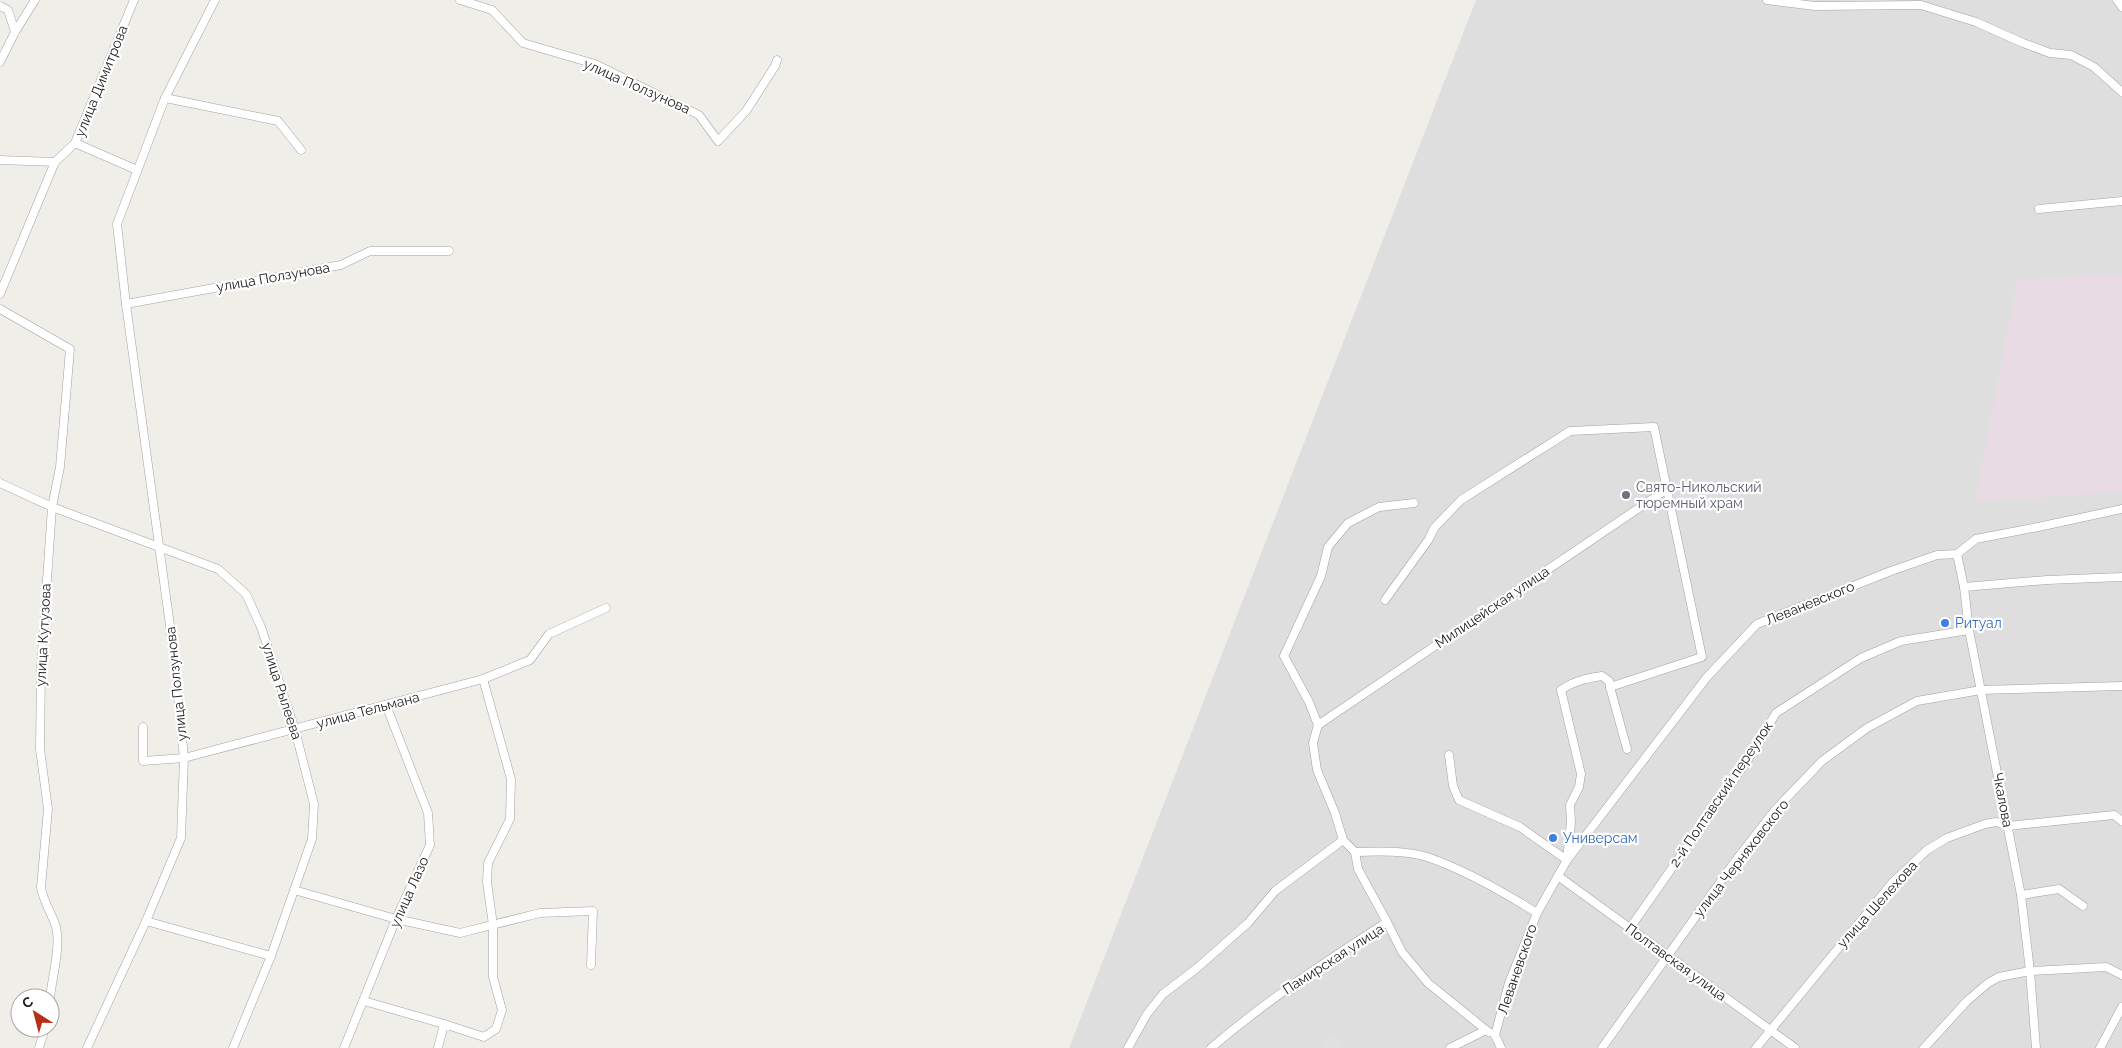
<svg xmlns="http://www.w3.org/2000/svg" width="2122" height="1048" font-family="Raleway,sans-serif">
<rect width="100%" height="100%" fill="#f0eee8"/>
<polygon fill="#dedede" points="1476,0 2122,0 2122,1048 1069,1048"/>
<polygon fill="#e8dbe4" points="2122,274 2122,492 1975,502 2017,280"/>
<polygon fill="#e1e1e1" points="1334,1034 1343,1046 1340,1048 1323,1048 1320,1044"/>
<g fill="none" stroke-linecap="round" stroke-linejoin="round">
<defs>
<g id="minor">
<polyline points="460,0 492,10 523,43 595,64 699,115 718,141 746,111 775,66 777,60"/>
<polyline points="1767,0 1815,6 1921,5 1976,22 2023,43 2050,53 2071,55 2094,67 2122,92"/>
<polyline points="2117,0 2122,7"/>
<polyline points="0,6 8,10 15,32"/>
<polyline points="0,62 15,32 35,0"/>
<polyline points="165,98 278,121 301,150"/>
<polyline points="75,143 137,170"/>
<polyline points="0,160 55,162"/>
<polyline points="2039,209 2122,201"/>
<polyline points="0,294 55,162 75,143 134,0"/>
<polyline points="126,304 341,265 370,251 449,251"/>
<path d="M0 309 70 349 60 467 52 507 41 668 40 749 48 809 41 887C43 902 52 913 56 927 61 946 52 978 50 998"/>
<polyline points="0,483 52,507 218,569 246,594 261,627 295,730 314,804 312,839 271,956 233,1048"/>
<path d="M1414 503 1379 507 1348 523 1328 547 1321 576 1284 656 1309 702 1318 725 1313 743 1317 770 1335 813 1343 840 1355 852C1376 851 1406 850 1427 857 1463 869 1505 893 1537 913"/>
<polyline points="1957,554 1964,587 1969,630 2021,895 2030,971 2036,1048"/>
<polyline points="1964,587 2047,580 2122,577"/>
<polyline points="1385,600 1429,539 1434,528 1461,500 1570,431 1654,427 1702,657 1610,687 1627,749"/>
<polyline points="1318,725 1667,489"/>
<polyline points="143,727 143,761 184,758 483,679 530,660 549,634 606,608"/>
<path d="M1449 755 1453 786 1459 800 1520 827 1567 860 1571 822 1570 805 1579 787 1581 774 1561 690C1573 681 1587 678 1602 676L1609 681 1610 687"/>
<polyline points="1355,852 1358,869 1387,922"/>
<polyline points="1558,876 1795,1048"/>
<polyline points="294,890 396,919 460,933 540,913 593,911 591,965"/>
<polyline points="2021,895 2059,889 2083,906"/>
<polyline points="146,921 271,956"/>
<polyline points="1630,928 1747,761 1776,713 1861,658 1901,641 1969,630"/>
<polyline points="364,1001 444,1024"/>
<polyline points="1495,1035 1509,983 1537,913 1567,860 1707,677 1757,624 1891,571 1937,555 1957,554 1976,539 2038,527 2122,509"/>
<polyline points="1495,1035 1501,1048"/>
<polyline points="39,1048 45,1028"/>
<polyline points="87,1048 146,921 181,838 184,758 174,655 126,304 117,224 165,98 215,0"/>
<polyline points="344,1048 396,919 430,845 428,813 386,705"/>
<polyline points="438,1048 444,1024 484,1037 496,1029 502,1010 493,977 493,925 487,882 488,863 510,819 511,779 483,679"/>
<polyline points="1128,1048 1147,1014 1163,994 1197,968 1248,923 1275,891 1343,840"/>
<path d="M1211 1048C1266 1001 1326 961 1387 922L1402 952 1428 983 1486 1030"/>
<polyline points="1450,1048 1486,1030 1489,1032"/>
<polyline points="1602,1048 1733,864 1775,810 1822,761 1867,728 1917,701 1981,690 2122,686"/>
<polyline points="1756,1048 1892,883 1927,850 1947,838 1985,824 1996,822 2008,826 2114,815 2122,821"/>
<polyline points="1924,1048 1967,1001 1988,983 1999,977 2030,971 2106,967 2122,975"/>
<polyline points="2100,1048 2122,1007"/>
</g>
</defs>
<use href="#minor" stroke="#a2a2a2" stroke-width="9"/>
<use href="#minor" stroke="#fff" stroke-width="8"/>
</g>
<circle fill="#6b7280" stroke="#fff" stroke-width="2" cx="1626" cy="495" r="5"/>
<g fill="#3f7fe0" stroke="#fff" stroke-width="2">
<circle cx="1945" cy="623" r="5"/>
<circle cx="1553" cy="838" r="5"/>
</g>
<g text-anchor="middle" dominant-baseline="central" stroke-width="4.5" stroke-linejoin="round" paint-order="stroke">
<g font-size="14" fill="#212121" stroke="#fff">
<text transform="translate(101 81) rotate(-68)">улица Димитрова</text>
<text transform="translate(637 86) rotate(24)">улица Ползунова</text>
<text transform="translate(273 277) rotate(-10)">улица Ползунова</text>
<text transform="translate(1810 603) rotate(-22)">Леваневского</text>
<text transform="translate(1492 607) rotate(-34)">Милицейская улица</text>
<text transform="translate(43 635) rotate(-87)">улица Кутузова</text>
<text transform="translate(176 684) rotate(-96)">улица Ползунова</text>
<text transform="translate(282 691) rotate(72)">улица Рылеева</text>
<text transform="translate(368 710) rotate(-15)">улица Тельмана</text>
<text transform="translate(1721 794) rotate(-56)">2-й Полтавский переулок</text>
<text transform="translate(2003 800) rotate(79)">Чкалова</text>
<text transform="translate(1741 858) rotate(-52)">улица Черняховского</text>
<text transform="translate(409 892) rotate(-66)">улица Лазо</text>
<text transform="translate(1877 904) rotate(-48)">улица Шелехова</text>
<text transform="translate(1333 959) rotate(-33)">Памирская улица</text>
<text transform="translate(1676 962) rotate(36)">Полтавская улица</text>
<text transform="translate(1517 969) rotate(-71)">Леваневского</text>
</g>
<g font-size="14" fill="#5b616d" stroke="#fff" text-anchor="start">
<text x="1636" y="487">Свято-Никольский<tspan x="1636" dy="16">тюремный храм</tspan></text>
</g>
<g font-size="14" fill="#366cbe" stroke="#fff" text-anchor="start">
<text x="1955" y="623">Ритуал</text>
<text x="1563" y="838">Универсам</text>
</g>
</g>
<g transform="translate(35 1013) rotate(324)"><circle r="24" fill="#ffffff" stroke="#a6a6a6"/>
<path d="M0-4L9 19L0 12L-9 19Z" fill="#bb2c16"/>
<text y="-8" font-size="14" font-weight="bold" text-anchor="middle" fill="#212121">С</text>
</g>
</svg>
